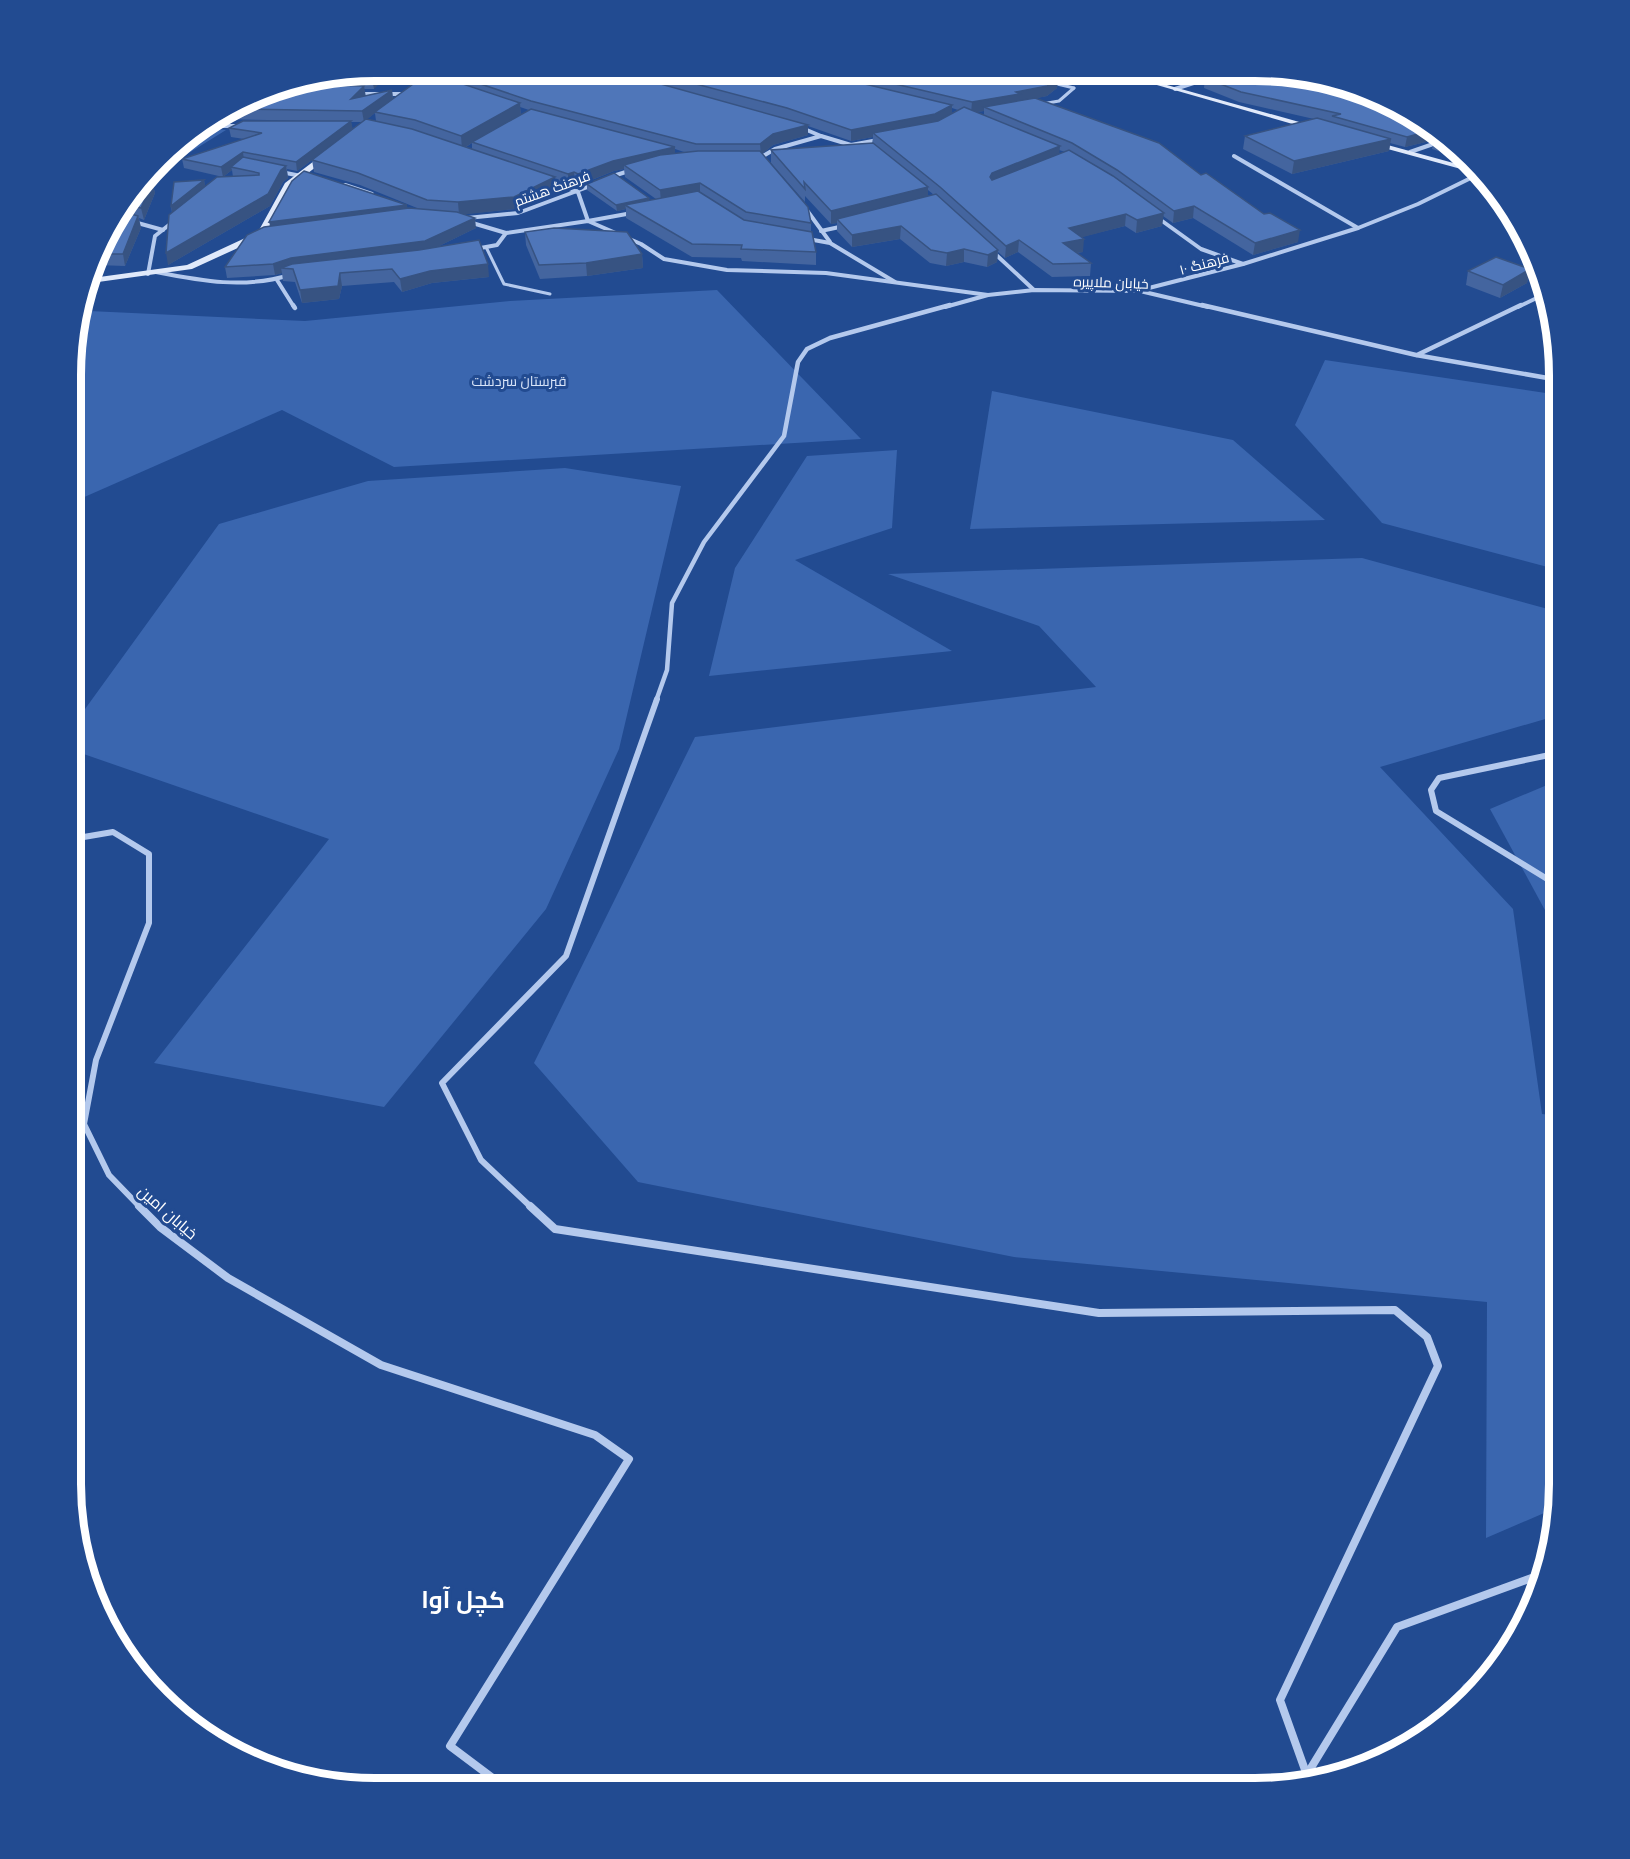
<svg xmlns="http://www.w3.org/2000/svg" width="1630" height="1859" font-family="'Golos Text',Cairo,sans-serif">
<rect width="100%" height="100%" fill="#224b91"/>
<g fill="#3a66af">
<polygon points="205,128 226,130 147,179 174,146"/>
<polygon points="717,290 861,439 394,467 282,410 73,502 73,335 78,319 89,311 305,321 510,301"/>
<polygon points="1325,360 1559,395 1559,570 1382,523 1295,425"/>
<polygon points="992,391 1233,440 1325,520 970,529"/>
<polygon points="897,450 892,528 795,560 952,651 709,676 735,568 807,456"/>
<polygon points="565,468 681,486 619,749 546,909 384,1107 154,1063 329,839 72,750 72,727 219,524 368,481"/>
<polygon points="1362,558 1559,612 1559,715 1380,767 1513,909 1542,1114 1559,1116 1559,1504 1558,1507 1486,1538 1487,1302 1014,1257 638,1182 534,1063 695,737 1096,687 1039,626 888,574"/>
<polygon points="1559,780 1559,936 1490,809"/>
<polygon points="1494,1669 1471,1699 1451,1715 1463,1684"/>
</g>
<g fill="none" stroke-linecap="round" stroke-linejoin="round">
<g stroke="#b4c9ed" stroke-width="3">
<polyline points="1053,83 1074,88"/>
<polyline points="1042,104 1059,101 1074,88"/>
<polyline points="486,247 504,284 550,294"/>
</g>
<g stroke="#b4c9ed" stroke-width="4">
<polyline points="1175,89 1212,77"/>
<polyline points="359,94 406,94"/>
<polyline points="209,126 238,126"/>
<polyline points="821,136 851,145 878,140"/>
<polyline points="1410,152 1439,142"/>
<polyline points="1234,156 1358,228"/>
<polyline points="758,159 775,149 821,136 802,128"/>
<polyline points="281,172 301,176"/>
<polyline points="610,177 632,170"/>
<polyline points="549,182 578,192 588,221 632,213"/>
<polyline points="345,185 372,194"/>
<polyline points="806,209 830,242"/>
<polyline points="467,218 518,213 593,185"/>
<polyline points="134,222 163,230"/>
<polyline points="469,222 506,233 588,221 641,244 664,259 727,270 826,273 988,295 1034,290 1140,291 1208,307"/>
<polyline points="821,231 844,226"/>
<polyline points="808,239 830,243 895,282"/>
<polyline points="475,249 497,245 506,233"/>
<polyline points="992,251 1034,290"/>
<polyline points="1243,264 1358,228 1418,204 1481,173"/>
<path d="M156 272C202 281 244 289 290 275"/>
<polyline points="148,274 155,236 174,221"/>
<polyline points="277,280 294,307"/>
<polyline points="1141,290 1243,264 1201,249 1158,218"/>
<polyline points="945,307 988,295"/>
<polyline points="1518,307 1547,293"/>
</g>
<g stroke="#b4c9ed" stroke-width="4.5">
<polyline points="293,305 295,308"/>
<polyline points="1202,305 1416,355 1559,380"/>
<polyline points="1417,355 1521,305"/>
<polyline points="656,701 667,670 672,603 704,542 784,436 798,362 807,349 830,338 950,305"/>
</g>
<g stroke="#b4c9ed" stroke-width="6">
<polyline points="1559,753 1439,778 1431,790 1436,811 1557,885 1557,930 1548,977 1551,1028 1559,1035"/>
<polyline points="72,839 113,832 149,854 149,923 96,1060 84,1124 109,1175 141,1208"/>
<polyline points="532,1208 481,1160 442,1083 566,956 657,699"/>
</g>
<g stroke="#b4c9ed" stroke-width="8">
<polyline points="139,1206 160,1227 228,1278 381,1365 595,1435 629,1459 450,1746 506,1788"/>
<polyline points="530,1206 555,1229 1099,1313 1395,1310 1427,1337 1438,1366 1280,1700 1309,1781"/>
<polyline points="1306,1776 1397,1627 1545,1573"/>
</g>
<g fill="#e0e9fa" fill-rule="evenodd">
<polygon points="414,71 421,71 429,78 471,71 485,71 427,82"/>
<polygon points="1115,73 1124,73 1317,127 1310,129"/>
<polygon points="1373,141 1479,170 1483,175 1373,145"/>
<polygon points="322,155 329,157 291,186 264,236 192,269 91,283 92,278 187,265 258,232 285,183"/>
</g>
</g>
<g fill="#44659f" fill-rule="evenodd">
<path d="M375 70 374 89H364L365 96 392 90 393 99 455 82 454 75 470 71 1076 72 1065 82 1058 80 1057 88 1047 96 1036 98 1201 175 1298 242 1253 255 1193 218 1173 223 1163 216 1162 226 1136 233 1125 226 1081 237 1083 252 1077 253 1091 263 1090 276 1052 277 1018 252 1005 258 998 252 997 262 987 267 964 262 946 266 930 263 900 239 852 247 837 231V223L831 224 805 196V202L771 163V150L872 144 873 137 851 141 808 126V135L773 145 762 154 811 223V231L816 252V265L742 261 741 258 692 257 626 218V209L617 211 587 190V184L649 201 656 199 625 177 624 169 614 171 579 185 575 182 568 184 556 180V189L515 209 464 214 476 228 437 247 489 277 432 283 402 292 394 282 342 286 339 299 302 303 295 282 283 281 282 273 275 275 227 278 225 267 407 205V209L422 210 360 185 314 172 312 160 297 171 287 169 288 178 283 182 270 206 168 265 172 213 171 206 204 180 205 187 233 177 232 170 223 177 184 168 182 159 244 139 231 137 229 128 321 121 220 119 277 87ZM520 107 529 110 521 115ZM952 108 958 110 952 113ZM984 111V115L976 112ZM375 113 376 121 367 119ZM351 122H362L352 129ZM472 143V149L466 147ZM675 149 687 153 675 154ZM1059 150 1065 152 1059 154ZM928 190 934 195 928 196Z"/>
<polygon points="1205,78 1408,111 1470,159 1473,162 1432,149 1434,140 1405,147 1390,143 1389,151 1292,174 1243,149 1245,136 1314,119 1239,102 1204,88"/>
<polygon points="144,182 152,182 155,193 144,220 139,218 141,228 125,266 97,265 111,223"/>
<polygon points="525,232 642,254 643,268 587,276 540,279 526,245"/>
<polygon points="1530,269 1527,283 1500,298 1466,285 1468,271"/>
</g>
<g fill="#375382">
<polygon points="380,71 392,71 374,89 372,78"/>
<polygon points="1065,72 1076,72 1065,82"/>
<polygon points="1058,77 1057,88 1047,96 1020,102 984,107 984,111 971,113 972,102 1016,92"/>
<polygon points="364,86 366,97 351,99"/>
<polygon points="392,90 393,100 375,112 375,113 364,122 362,111"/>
<polygon points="520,103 521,116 472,142 472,143 462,149 461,136"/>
<polygon points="952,105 952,116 935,125 873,133 873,137 851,141 851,130"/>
<polygon points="351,121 353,130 297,171 296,162"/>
<polygon points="808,125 808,135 773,145 761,155 760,144 773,134"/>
<polygon points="1432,130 1442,137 1434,138 1434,140 1405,147 1407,137"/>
<polygon points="1391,139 1389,151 1292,174 1294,161"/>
<polygon points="1060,146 1059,158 989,189 990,177 992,173"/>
<polygon points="675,147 675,157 624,165 624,169 614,171 579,185 578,174 613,161"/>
<polygon points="243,152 244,161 231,167 232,170 223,177 221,167"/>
<polygon points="286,166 288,178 283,182 270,206 168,265 166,253"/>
<polygon points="574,172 575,182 568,184 568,174"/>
<polygon points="555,177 556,189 515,209 459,215 458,202"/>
<polygon points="204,180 206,190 173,216 171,206"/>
<polygon points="152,182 155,193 144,220 141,208"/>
<polygon points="700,183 700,195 661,202 660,190"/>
<polygon points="928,187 928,200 837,219 837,223 831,224 831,211"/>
<polygon points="649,198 650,205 625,205 626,209 617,211 616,205"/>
<polygon points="407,205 408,211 271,229 269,222"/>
<polygon points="1194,206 1193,218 1173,223 1174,211"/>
<polygon points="1164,213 1162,226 1136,233 1137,220"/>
<polygon points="1126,214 1125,226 1068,241 1069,228"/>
<polygon points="138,216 141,228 125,266 123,254"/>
<polygon points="475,218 476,228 427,252 281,268 282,273 275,275 273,264 291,258"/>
<polygon points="901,226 900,239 852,247 852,235"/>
<polygon points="1300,230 1298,242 1253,255 1255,243"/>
<polygon points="1084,239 1083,252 1062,255 1063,243"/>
<polygon points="1019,240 1018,252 1005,258 1006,246"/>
<polygon points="964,249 964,262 946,266 947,253"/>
<polygon points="998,250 997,262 987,267 988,255"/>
<polygon points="642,254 643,268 587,276 586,263"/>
<polygon points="488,264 489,277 432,283 402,292 400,279 430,271"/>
<polygon points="1530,269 1527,283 1500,298 1503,285"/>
<polygon points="340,273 342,286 339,299 302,303 300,290"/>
</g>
<g fill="#4f76b9" stroke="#375382" stroke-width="1.5">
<polygon points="375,70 380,71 372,78 333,77"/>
<polygon points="470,71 614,71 808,125 773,134 760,144 696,144 531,101 454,75"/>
<polygon points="647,71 815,72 952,105 935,114 851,130 787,108"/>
<polygon points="844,72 1038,72 1058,77 1047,86 1016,92 1020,94 972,102"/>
<polygon points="1217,73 1295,73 1408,111 1432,130 1407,137 1332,116 1341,114 1241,92 1205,78"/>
<polygon points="439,76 520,103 461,136 415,120 375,112 416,82"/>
<polygon points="291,84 364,86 351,99 392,90 362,111 238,109 277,87"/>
<polygon points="1035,98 1159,143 1201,175 1206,173 1264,214 1270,213 1300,230 1255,243 1194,206 1174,211 1117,170 1072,143 984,107"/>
<polygon points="964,107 1060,146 992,173 990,177 992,180 1069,150 1113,176 1164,213 1137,220 1126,214 1069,228 1084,239 1063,243 1091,263 1053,264 1019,240 1006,246 940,187 873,133 938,121"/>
<polygon points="531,109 675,147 613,161 578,174 574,172 568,174 472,142"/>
<polygon points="1317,118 1391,139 1294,161 1245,136"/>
<polygon points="366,119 412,129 555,177 514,197 458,202 427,200 358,173 312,160"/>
<polygon points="243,121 351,121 296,162 243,152 221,167 182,159 262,133 229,128"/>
<polygon points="1440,136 1448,142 1434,138"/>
<polygon points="873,143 928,187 831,211 804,182 805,189 771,150"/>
<polygon points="698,151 760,151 808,207 811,223 746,212 700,183 660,190 624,165 660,155"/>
<polygon points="243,157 286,166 281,170 268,194 166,253 169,215 217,177 259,175 259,173 231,167"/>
<polygon points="304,171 407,205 269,222 292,181"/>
<polygon points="614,173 649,198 616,205 587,184"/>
<polygon points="204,180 171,206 174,182"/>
<polygon points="144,182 152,182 141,208 127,204"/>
<polygon points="698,191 744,220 812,232 816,252 741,249 742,245 692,244 625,205"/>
<polygon points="936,194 998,250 988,255 964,249 947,253 931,250 901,226 852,235 837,219"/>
<polygon points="409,208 457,212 475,218 425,241 291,258 273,264 225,267 247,235 264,227"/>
<polygon points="121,211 138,216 123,254 101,254 111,223"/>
<polygon points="554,228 627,232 642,254 586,263 539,265 525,232"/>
<polygon points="479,240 488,264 430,271 400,279 392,269 340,273 338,286 300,290 293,269 281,268 292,264 419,250"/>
<polygon points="1496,257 1530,269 1503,285 1468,271"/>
</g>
<g text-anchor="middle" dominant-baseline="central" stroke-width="6" stroke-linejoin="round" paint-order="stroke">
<g font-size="14" fill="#fff" stroke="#224b91">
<text transform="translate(552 188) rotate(-20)">فرهنگ هشتم</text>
<text transform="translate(1204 263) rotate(-15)">فرهنگ ۱۰</text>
<text transform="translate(1111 282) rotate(2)">خیابان ملاپیره</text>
</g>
<g font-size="14" fill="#d9e5f9" stroke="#224b91">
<text x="519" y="380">قبرستان سردشت</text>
</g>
<g font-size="16" fill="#fff" stroke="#224b91">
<text transform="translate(168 1212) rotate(41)">خیابان امین</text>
</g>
<g font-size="24" font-weight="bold" fill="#fff" stroke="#224b91">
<text x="463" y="1598">کچل آوا</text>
</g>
</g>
<path d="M0 0H1630V1859H0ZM375 81H1255A294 294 0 0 1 1549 375V1484A294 294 0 0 1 1255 1778H375A294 294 0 0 1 81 1484V375A294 294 0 0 1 375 81Z" fill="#224b91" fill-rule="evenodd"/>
<path fill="none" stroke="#fff" stroke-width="8" d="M375 81H1255A294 294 0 0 1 1549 375V1484A294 294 0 0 1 1255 1778H375A294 294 0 0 1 81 1484V375A294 294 0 0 1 375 81Z"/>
</svg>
